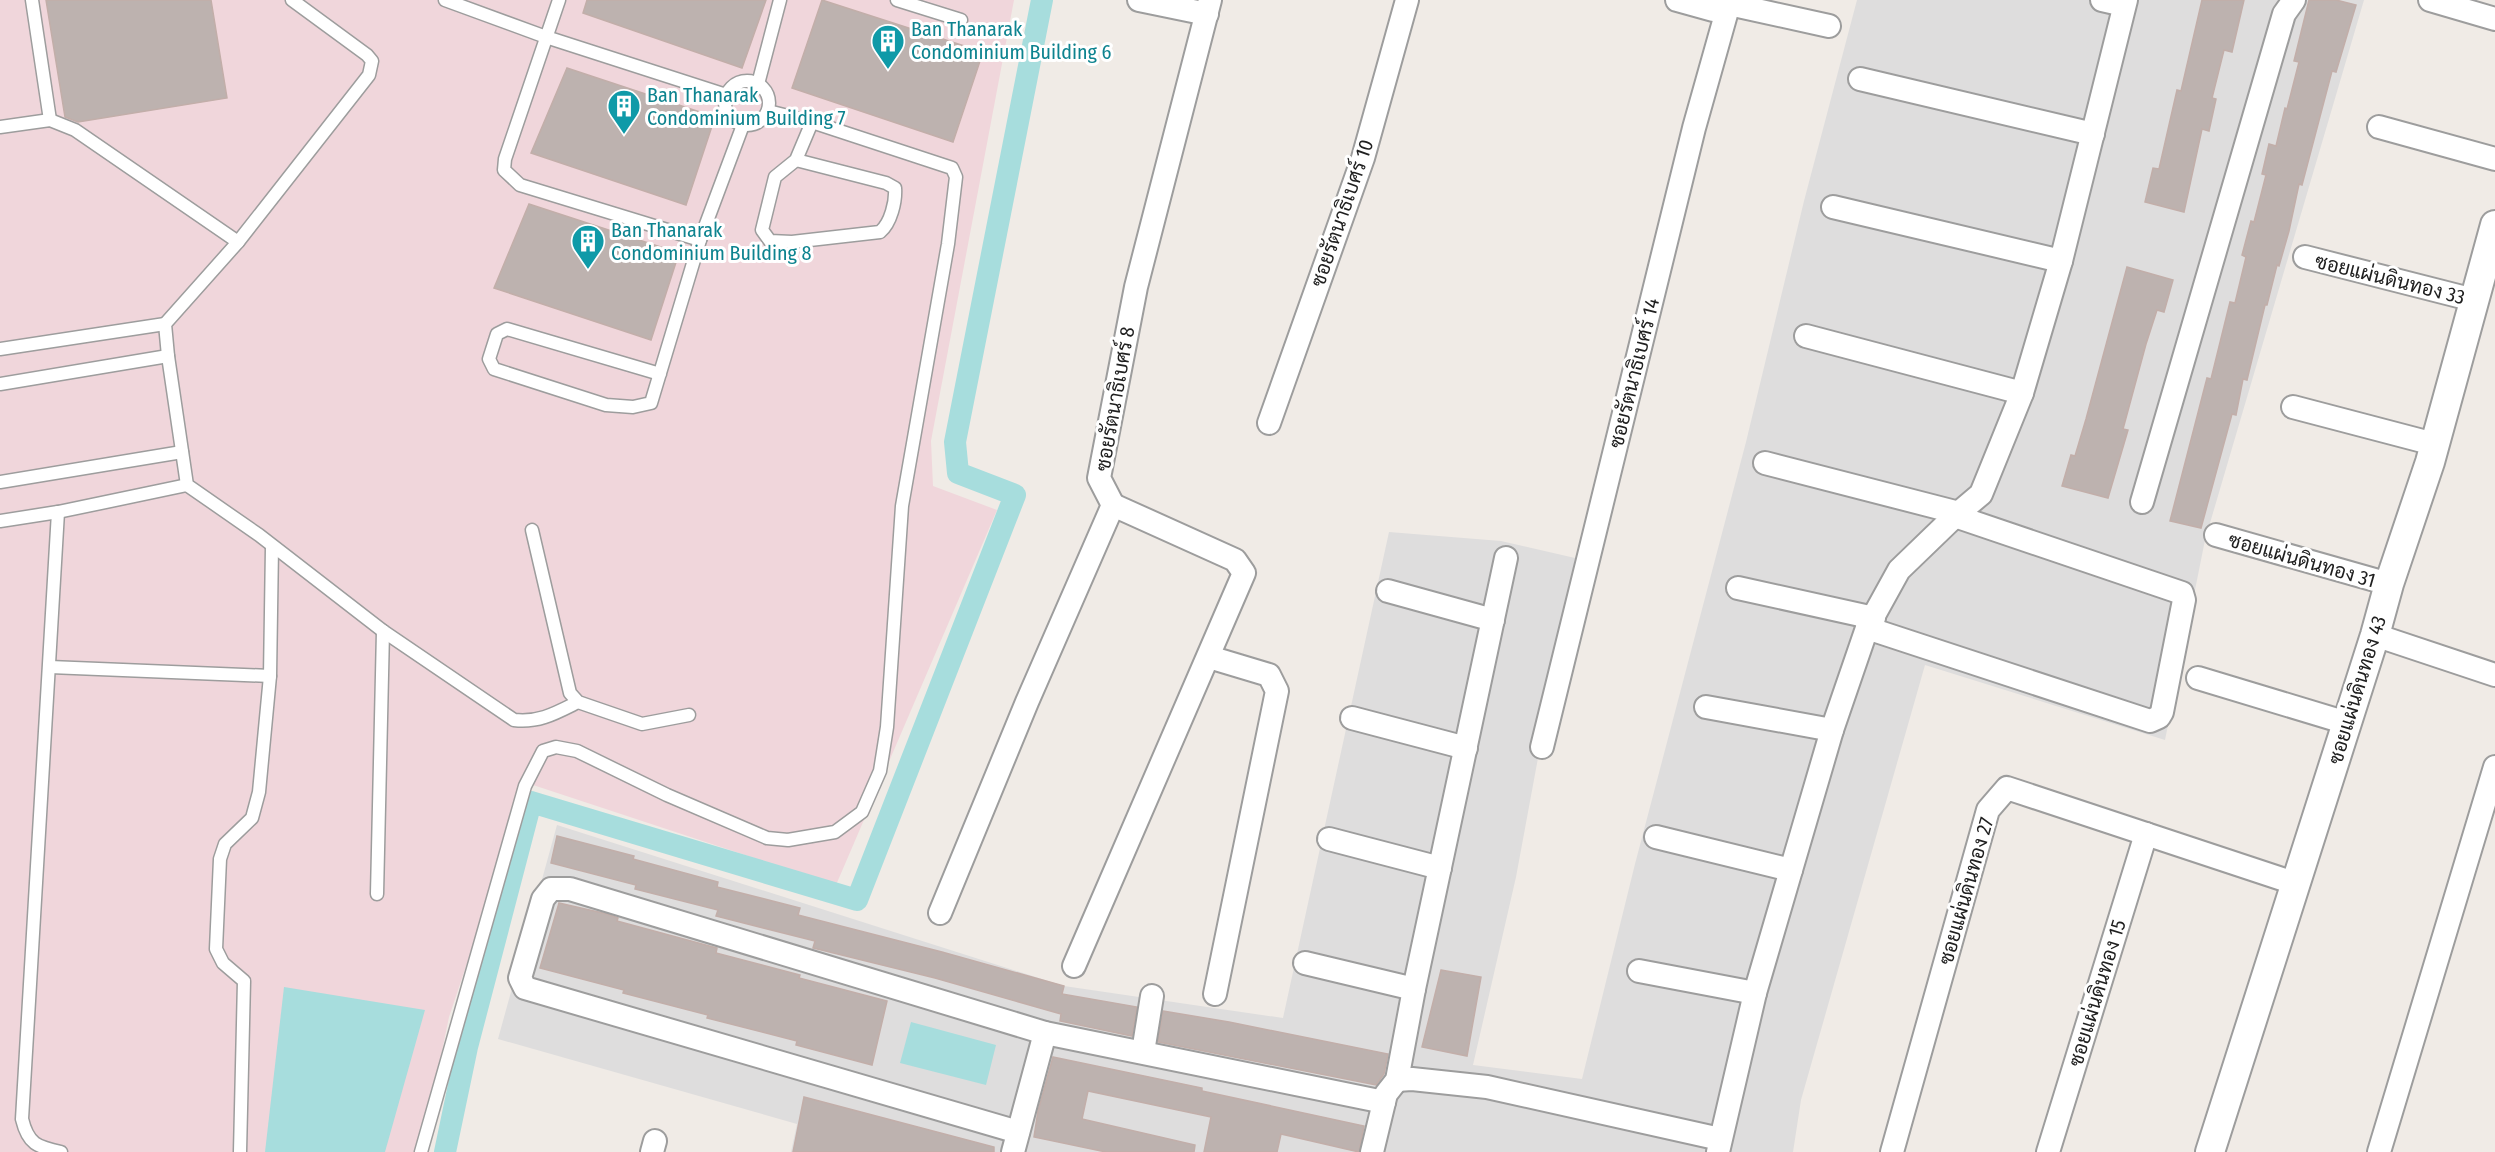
<svg xmlns="http://www.w3.org/2000/svg" width="2495" height="1152" font-family="'Fira Sans Condensed',Sarabun,sans-serif">
<rect width="100%" height="100%" fill="#f0ebe6"/>
<polygon fill="#dedddd" points="1857,0 2364,0 2205,540 2165,740 1925,665 1801,1100 1793,1152 791,1152 797,1124 498,1039 557,825 1064,986 1283,1018 1389,532 1501,541 1575,558 1516,877 1473,1065 1582,1079 1635,864 1746,442 1804,201"/>
<polygon fill="#f0d6db" points="0,0 1014,0 931,441 933,486 997,510 836,885 527,783 449,1017 421,1152 0,1152"/>
<g fill="#a7dddd">
<polygon points="284,987 425,1010 385,1152 265,1152"/>
<polygon points="911,1022 996,1045 986,1085 900,1063"/>
</g>
<g fill="none" stroke-linecap="round" stroke-linejoin="round">
<polyline stroke="#a7dddd" stroke-width="22" points="445,1152 467,1047 531,802 857,900 1015,495 958,473 955,442 1042,0"/>
</g>
<g fill="#bdb2af" stroke="#c2aea9" stroke-width="1.5">
<polygon points="46,0 211,0 227,98 78,122 65,117"/>
<polygon points="587,0 766,0 742,68 583,13"/>
<polygon points="822,0 983,52 953,142 792,88"/>
<polygon points="2202,0 2244,0 2232,52 2224,50 2212,98 2216,99 2209,131 2202,129 2184,212 2145,202 2153,168 2159,169 2177,90 2181,91"/>
<polygon points="2309,0 2336,0 2356,5 2336,72 2332,71 2302,185 2299,184 2289,231 2279,266 2277,265 2267,305 2265,305 2247,380 2243,379 2236,415 2232,414 2201,528 2170,521 2207,378 2211,379 2230,302 2235,303 2246,257 2242,255 2251,221 2254,222 2266,175 2262,174 2269,144 2276,146 2285,108 2287,109 2299,62 2294,61"/>
<polygon points="567,68 715,117 686,205 531,153"/>
<polygon points="529,204 679,253 651,340 494,288"/>
<polygon points="2127,267 2173,280 2164,312 2157,310 2146,344 2123,429 2128,430 2108,498 2062,486 2071,455 2075,456 2086,419"/>
<polygon points="557,836 634,856 633,859 718,882 717,887 800,908 798,915 942,952 1064,986 1062,994 1137,1007 1132,1036 1060,1021 1061,1014 935,978 813,948 815,941 716,916 718,910 635,889 636,885 551,863"/>
<polygon points="559,903 607,914 618,918 617,921 717,948 716,953 800,975 799,978 887,1001 872,1065 796,1045 797,1041 707,1018 708,1015 623,993 624,990 540,968"/>
<polygon points="1441,970 1481,977 1467,1056 1422,1047"/>
<polygon points="1163,1011 1229,1022 1388,1054 1384,1074 1376,1085 1158,1042"/>
<polygon points="1053,1057 1202,1088 1202,1091 1364,1126 1359,1152 1281,1134 1277,1152 1204,1152 1211,1117 1088,1091 1082,1119 1195,1145 1194,1152 1106,1152 1034,1137 1038,1111"/>
<polygon points="804,1097 994,1147 994,1152 793,1152"/>
</g>
<g fill="none" stroke-linecap="round" stroke-linejoin="round">
<defs>
<g id="service">
<polyline points="32,0 50,120"/>
<path d="M292 0 367 55 372 61 369 75 238 242 165 324 168 356 187 485 259 535 383 631 514 720C539 723 556 713 578 702"/>
<polyline points="445,0 546,37 726,95"/>
<polyline points="559,0 505,159 504,170 520,185 700,240"/>
<polyline points="897,0 961,20"/>
<circle cx="747" cy="103" r="22"/>
<polyline points="758,84 780,0"/>
<polyline points="0,127 50,120 75,130 238,242"/>
<path d="M796 160 775 177 762 230 770 241 792 242 880 232C891 223 896 201 895 188L886 183 796 160 812 122"/>
<polyline points="0,349 165,324"/>
<polyline points="660,374 507,329 497,334 489,359 494,369 606,405 633,407 651,403 700,240 743,125"/>
<polyline points="0,384 168,356"/>
<polyline points="0,482 182,452"/>
<path d="M58 512 22 1119C28 1144 37 1147 61 1152"/>
<polyline points="0,521 58,512 187,485"/>
<polyline points="532,530 570,693 578,702 642,724 689,715"/>
<polyline points="50,667 270,676"/>
<polyline points="377,894 383,631"/>
<polyline points="240,1152 244,981 223,963 216,949 220,859 225,844 252,818 259,792 270,676 272,547"/>
<polyline points="421,1152 525,786 543,751 556,747 577,751 667,795 767,838 788,840 835,832 862,812 880,771 887,727 902,506 948,244 956,177 952,168 812,122 768,111"/>
</g>
<g id="minor">
<polyline points="1139,0 1207,14"/>
<polyline points="1677,0 1713,10 1729,4 1829,26"/>
<polyline points="2102,0 2124,5"/>
<polyline points="2430,0 2495,19"/>
<polyline points="1860,79 2093,134"/>
<polyline points="2379,127 2495,159"/>
<polyline points="1833,207 2061,261"/>
<polyline points="2305,257 2474,300"/>
<polyline points="1806,336 2022,393"/>
<polyline points="2293,407 2434,444"/>
<polyline points="1269,423 1363,158 1407,0"/>
<polyline points="1765,463 1959,513"/>
<polyline points="2142,502 2284,14 2294,0"/>
<polyline points="2216,535 2389,584"/>
<polyline points="1738,588 1874,618"/>
<polyline points="1388,591 1493,620"/>
<polyline points="1867,628 2150,721 2159,717 2162,712 2184,600 2182,593 1955,516"/>
<polyline points="2375,635 2495,675"/>
<polyline points="1209,657 1269,675 1277,691 1215,994"/>
<polyline points="2198,678 2347,723"/>
<polyline points="1706,707 1832,730"/>
<polyline points="1352,718 1466,748"/>
<polyline points="1542,747 1694,128 1730,0"/>
<polyline points="1656,837 1791,870"/>
<polyline points="1329,839 1440,868"/>
<polyline points="940,913 1027,702 1113,505 1099,478 1136,287 1210,0"/>
<polyline points="1305,963 1414,989"/>
<polyline points="1074,966 1244,573 1235,560 1113,505"/>
<polyline points="1639,971 1755,993"/>
<polyline points="1143,1052 1152,996"/>
<polyline points="1397,1080 1412,1079 1487,1087 1720,1139"/>
<polyline points="1018,1132 525,988 520,978 543,899 551,889 570,889 1045,1033 1384,1102"/>
<polyline points="652,1152 655,1141"/>
<polyline points="1013,1152 1045,1033"/>
<polyline points="1372,1152 1386,1094 1397,1080 1414,989 1506,558"/>
<polyline points="1718,1152 1755,993 1832,730 1867,628 1899,570 1955,516 1981,494 2022,393 2061,261 2126,0"/>
<polyline points="1892,1152 1988,810 2007,788 2294,883"/>
<polyline points="2048,1152 2146,834"/>
<polyline points="2379,1152 2495,767"/>
</g>
<polyline id="tertiary" points="2210,1152 2375,635 2389,584 2430,462 2495,225"/>
</defs>
<use href="#service" stroke="#9d9d9d" stroke-width="15"/>
<use href="#minor" stroke="#9d9d9d" stroke-width="26"/>
<use href="#tertiary" stroke="#9d9d9d" stroke-width="32"/>
<use href="#service" stroke="#fff" stroke-width="12"/>
<use href="#minor" stroke="#fff" stroke-width="22"/>
<use href="#tertiary" stroke="#fff" stroke-width="28"/>
</g>
<defs>
<symbol id="building-pin" viewBox="-11 -11 22 30"><path d="M0 17L-7.5 6A9.5 9.5 0 1 1 7.5 6Z" fill="#0f9aa8" stroke="#fff"/><path d="M-4-6H4V6H1V3H-1V6H-4ZM-2.5-4.3h1.7v1.8h-1.7ZM.8-4.3h1.7v1.8H.8ZM-2.5-1h1.7V.8h-1.7ZM.8-1h1.7V.8H.8Z" fill="#fff"/></symbol>
</defs>
<g fill-rule="evenodd">
<use href="#building-pin" x="869" y="22" width="38" height="52"/>
<use href="#building-pin" x="605" y="87" width="38" height="52"/>
<use href="#building-pin" x="569" y="222" width="38" height="52"/>
</g>
<g text-anchor="middle" dominant-baseline="central" stroke-width="6" stroke-linejoin="round" paint-order="stroke">
<g font-size="20" fill="#0d838f" stroke="#fff" text-anchor="start">
<text x="911" y="29">Ban Thanarak<tspan x="911" dy="23">Condominium Building 6</tspan></text>
<text x="647" y="95">Ban Thanarak<tspan x="647" dy="23">Condominium Building 7</tspan></text>
<text x="611" y="230">Ban Thanarak<tspan x="611" dy="23">Condominium Building 8</tspan></text>
</g>
<g font-size="20" fill="#202020" stroke="#fff">
<text transform="translate(1342 213) rotate(-71)">ซอยรัตนาธิเบศร์ 10</text>
<text transform="translate(2390 279) rotate(14)">ซอยแผ่นดินทอง 33</text>
<text transform="translate(1634 373) rotate(-76)">ซอยรัตนาธิเบศร์ 14</text>
<text transform="translate(1115 399) rotate(-80)">ซอยรัตนาธิเบศร์ 8</text>
<text transform="translate(2302 560) rotate(16)">ซอยแผ่นดินทอง 31</text>
<text transform="translate(2357 690) rotate(-73)">ซอยแผ่นดินทอง 43</text>
<text transform="translate(1966 891) rotate(-74)">ซอยแผ่นดินทอง 27</text>
<text transform="translate(2097 993) rotate(-73)">ซอยแผ่นดินทอง 15</text>
</g>
</g>
</svg>
